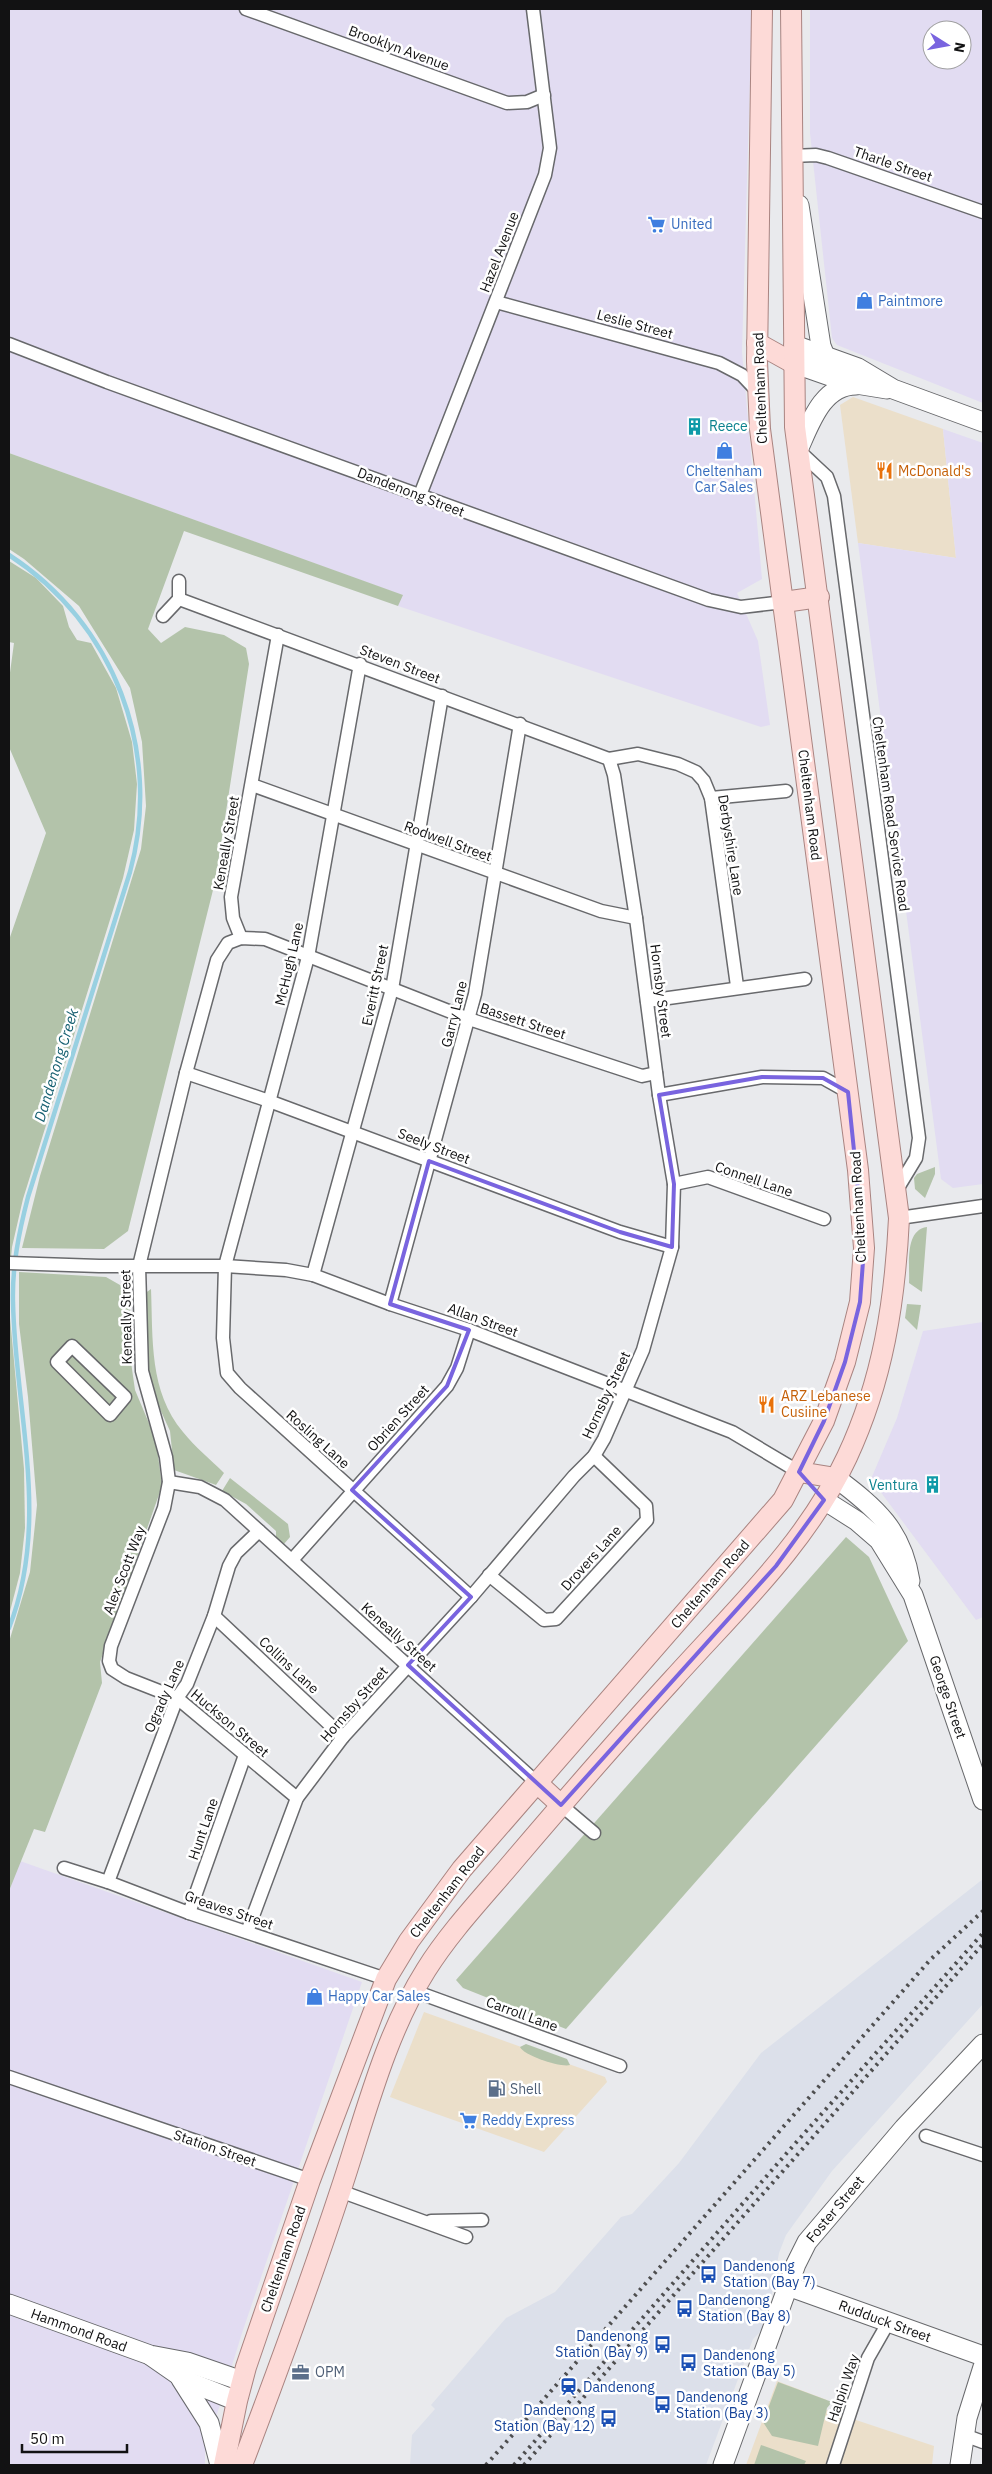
<svg xmlns="http://www.w3.org/2000/svg" width="992" height="2474" font-family="'IBM Plex Sans',sans-serif">
<rect width="100%" height="100%" fill="#e9eaed"/>
<g fill="#ebdfca">
<polygon points="853,397 943,429 956,558 858,543 840,405"/>
<polygon points="424,2012 605,2077 607,2082 544,2152 414,2106 390,2097"/>
<polygon points="777,2381 827,2400 826,2410 934,2446 932,2465 746,2465"/>
</g>
<g fill="#e2dcf2" fill-rule="evenodd">
<polygon points="9,9 752,9 742,352 762,579 737,593 758,641 770,725 761,727 398,606 402,595 9,453"/>
<path d="M810 9H983V403L837 345 832 338 810 133ZM932 30H962V60H932Z"/>
<polygon points="943,429 983,443 983,1184 953,1188 941,1179 858,543 956,558"/>
<polygon points="983,1322 983,1617 976,1620 871,1479 897,1418 923,1331"/>
<polygon points="20,1861 362,1982 242,2333 205,2453 205,2465 9,2465 9,1891"/>
</g>
<polygon fill="#dce0ea" points="983,1879 983,2004 832,2171 786,2235 779,2253 769,2309 762,2330 753,2339 706,2465 410,2465 412,2435 435,2409 431,2405 506,2318 555,2292 621,2217 632,2214 679,2163 761,2053"/>
<g fill="#b3c3aa">
<polygon points="9,453 403,595 398,606 184,531 148,629 161,643 185,627 224,635 246,648 249,664 215,882 128,1231 104,1249 22,1248 40,1176 141,849 146,806 142,742 130,688 79,606 24,559 9,549"/>
<polygon points="9,561 36,578 63,606 69,627 77,640 91,643 116,688 132,742 137,784 134,830 123,878 23,1199 12,1247 9,1278 9,940 46,833 9,747 9,680 14,643 9,642"/>
<polygon points="935,1167 935,1174 925,1198 915,1189 914,1178 917,1174"/>
<path d="M927 1227 922 1292 909 1283C910 1266 904 1230 927 1227Z"/>
<polygon points="19,1272 106,1277 127,1289 130,1305 131,1362 135,1390 156,1440 162,1486 100,1662 102,1683 45,1832 34,1829 9,1891 9,1642 30,1572 37,1505 28,1397 19,1324"/>
<path d="M151 1289C153 1340 149 1391 183 1432 195 1447 211 1460 224 1473L216 1485 174 1470 170 1431 155 1398 148 1370 144 1294Z"/>
<polygon points="907,1304 921,1305 917,1330 905,1318"/>
<polygon points="9,1307 24,1469 25,1528 20,1573 9,1615"/>
<polygon points="230,1478 288,1524 290,1537 284,1544 276,1538 276,1531 246,1504 222,1491"/>
<polygon points="846,1537 869,1557 908,1641 566,2029 463,1988 456,1980"/>
<path d="M526 2044 567 2059 570 2065C562 2068 524 2056 520 2047Z"/>
<polygon points="778,2382 832,2402 827,2408 818,2446 772,2436 763,2422"/>
<polygon points="761,2445 806,2461 804,2465 754,2465"/>
</g>
<g fill="none" stroke-linecap="round" stroke-linejoin="round">
<path stroke="#98d0e1" stroke-width="4.5" d="M9 555C114 623 163 751 130 872L28 1197C19 1232 12 1266 13 1302 15 1411 51 1521 9 1628"/>
<defs>
<g id="street">
<polyline points="246,9 507,103 527,102 544,95"/>
<polyline points="791,156 816,155 828,158 983,212"/>
<polyline points="496,302 719,363 742,375 758,392"/>
<polyline points="9,344 107,382 709,600 741,607 784,602"/>
<polyline points="798,450 827,477 834,496 919,1138 916,1158 896,1191"/>
<polyline points="420,495 545,175 550,148 533,9"/>
<polyline points="179,599 609,759"/>
<polyline points="163,616 179,599 179,581"/>
<polyline points="360,664 308,957 225,1266 223,1338 227,1373 240,1388 471,1597"/>
<polyline points="609,759 638,754 678,764 696,772 704,781 711,798 737,986"/>
<polyline points="252,785 601,911 636,918"/>
<polyline points="711,798 786,791"/>
<polyline points="241,938 233,918 231,897 278,635"/>
<polyline points="647,1001 805,979"/>
<polyline points="186,1073 269,1101 620,1232 672,1247"/>
<polyline points="659,1095 762,1077 823,1078 848,1092"/>
<polyline points="674,1184 708,1177 824,1219"/>
<polyline points="899,1218 983,1206"/>
<polyline points="9,1263 99,1266 225,1266 286,1270 313,1275 390,1304 469,1330 732,1432 799,1472"/>
<polyline points="313,1275 392,989 442,696"/>
<polyline points="390,1304 475,994 520,724"/>
<polygon points="72,1346 125,1397 110,1415 57,1362"/>
<polyline points="169,1482 200,1487 225,1500 536,1782"/>
<polyline points="292,1560 447,1386 457,1368 469,1330"/>
<polyline points="489,1575 544,1620 556,1619 647,1520 646,1506 594,1456"/>
<polyline points="214,1616 343,1737"/>
<polyline points="297,1798 177,1698 126,1678 112,1669 109,1661 111,1646 164,1508 169,1482 166,1457 142,1371 139,1266 186,1073 217,960 228,943 241,938 265,939 469,1019 642,1076 656,1073"/>
<polyline points="561,1805 594,1833"/>
<polyline points="64,1868 108,1882 189,1913 386,1979"/>
<polyline points="108,1882 177,1698 187,1684 214,1616 229,1566 236,1553 259,1531"/>
<polyline points="189,1913 245,1755"/>
<polyline points="247,1932 297,1798 343,1737 471,1597 574,1476 594,1456 604,1439 643,1350 672,1247 674,1184 659,1095 636,918 614,775 609,759"/>
<polyline points="414,1991 620,2066"/>
<polyline points="9,2077 310,2180"/>
<polyline points="926,2136 983,2155"/>
<polyline points="340,2191 466,2237"/>
<polyline points="431,2221 482,2220"/>
<polyline points="964,2435 983,2442"/>
<polyline points="833,2465 868,2358 888,2323"/>
</g>
<g id="secondary">
<polyline points="799,205 821,346 825,356"/>
<polyline points="794,345 858,368 893,389 983,422"/>
<polyline points="793,363 850,383 887,389"/>
<path d="M798 450C810 424 822 385 856 385"/>
<path d="M836 1478C876 1508 902 1530 910 1581"/>
<polyline points="824,1500 857,1521 879,1540 913,1595 983,1800"/>
<polyline points="788,2286 983,2356"/>
<polyline points="9,2304 150,2355 187,2362 242,2381"/>
<polyline points="151,2356 187,2381 237,2401"/>
<polyline points="181,2379 209,2423 220,2465"/>
<polyline points="723,2465 796,2264 807,2242 904,2128 983,2044"/>
<polyline points="960,2465 967,2418 983,2367"/>
</g>
<g id="primary">
<polyline points="757,343 793,363"/>
<polyline points="784,602 819,597"/>
<polyline points="799,1472 836,1478"/>
<polyline points="536,1782 561,1805"/>
<polyline points="224,2465 237,2401 246,2367 310,2180 386,1979 409,1941 462,1869 783,1500 824,1421 845,1362 860,1302 864,1248 858,1170 760,429 757,361 762,9"/>
<path d="M242 2465C277 2373 311 2280 342 2186 366 2113 385 2035 426 1970 451 1930 486 1894 516 1858 568 1797 620 1737 674 1678 737 1608 807 1543 847 1457 883 1380 895 1302 899 1218L795 427 791 9"/>
</g>
</defs>
<use href="#street" stroke="#68696c" stroke-width="15"/>
<use href="#secondary" stroke="#68696c" stroke-width="21"/>
<use href="#primary" stroke="#a98481" stroke-width="22"/>
<use href="#street" stroke="#fff" stroke-width="12"/>
<use href="#secondary" stroke="#fff" stroke-width="19"/>
<use href="#primary" stroke="#fddad7" stroke-width="20"/>
<g stroke="#4e4e4f" stroke-width="4" stroke-dasharray="2.5 5" stroke-linecap="butt">
<polyline points="486,2465 930,1960 983,1911"/>
<polyline points="514,2465 793,2146 983,1933"/>
<polyline points="524,2465 983,1944"/>
</g>
</g>
<path fill="none" stroke="#7964df" stroke-width="4" stroke-linejoin="round" d="M762 1077 823 1078 848 1092 864 1248 860 1302 845 1362 824 1421 799 1472 824 1500 776 1566 561 1805 408 1665 471 1597 352 1490 447 1386 469 1330 390 1304 429 1161 620 1232 672 1247 674 1184 659 1095Z"/>
<defs>
<symbol id="supermarket-bare" viewBox="-9 -9 18 18"><path d="M-6-5.5h2.5l.6 2H6L4.5 2H-2.5L-4.4-4H-6ZM-1.5 3.2a1.3 1.3 0 1 0 .1 0ZM3 3.2a1.3 1.3 0 1 0 .1 0Z" fill="#3f7fe0" stroke="#fff" stroke-width="2.5" paint-order="stroke"/></symbol>
<symbol id="shop-bare" viewBox="-9 -9 18 18"><path d="M-5-2.5h2.3a2.7 3.5 0 0 1 5.4 0H5L5.5 6h-11ZM-1.5-2.5h3a1.5 2.3 0 0 0-3 0Z" fill="#3f7fe0" stroke="#fff" stroke-width="2.5" paint-order="stroke"/></symbol>
<symbol id="building-bare" viewBox="-9 -9 18 18"><path d="M-4-6H4V6H1V3H-1V6H-4ZM-2.5-4.3h1.7v1.8h-1.7ZM.8-4.3h1.7v1.8H.8ZM-2.5-1h1.7V.8h-1.7ZM.8-1h1.7V.8H.8Z" fill="#0f9aa8" stroke="#fff" stroke-width="2.5" paint-order="stroke"/></symbol>
<symbol id="restaurant-bare" viewBox="-9 -9 18 18"><path d="M-5-6h1v4h1v-4h1v4h1v-4h1v5L-1.5 .5V6h-2V.5L-5-1ZM5-6V6H3V1.5H1.5Q1.5-4 5-6Z" fill="#e8710a" stroke="#fff" stroke-width="2.5" paint-order="stroke"/></symbol>
<symbol id="fuel-bare" viewBox="-9 -9 18 18"><path d="M-5.5-6h7V0h2V4h1.3V-2.5L3-4.5l.8-.8L6-3V5H2.5V1h-1V6h-7ZM-4.2-4.7v3.2H.2V-4.7Z" fill="#5c6f8a" stroke="#fff" stroke-width="2.5" paint-order="stroke"/></symbol>
<symbol id="bus-bare" viewBox="-9 -9 18 18"><path d="M-5-6H5V4H4V6H2V4H-2V6H-4V4H-5ZM-3.5-4V0h7V-4ZM-3.5 1.2v1.5H-2V1.2ZM2 1.2v1.5H3.5V1.2Z" fill="#1a4fb4" stroke="#fff" stroke-width="2.5" paint-order="stroke"/></symbol>
<symbol id="office-bare" viewBox="-9 -9 18 18"><path d="M-6-3h4V-5.5h4V-3h4V5H-6ZM-1-4.5V-3h2v-1.5ZM-6 0V1H6V0Z" fill="#5c6f8a" stroke="#fff" stroke-width="2.5" paint-order="stroke"/></symbol>
<symbol id="station-bare" viewBox="-9 -9 18 18"><path d="M-3-6H3Q5-6 5-4V2Q5 4 3 4L4.5 6H3L1.5 4h-3L-3 6H-4.5L-3 4Q-5 4-5 2V-4Q-5-6-3-6ZM-3.5-4v3h7v-3ZM-3.5 1v1.5H-2V1ZM2 1v1.5H3.5V1Z" fill="#1a4fb4" stroke="#fff" stroke-width="2.5" paint-order="stroke"/></symbol>
</defs>
<g fill-rule="evenodd">
<use href="#supermarket-bare" x="644" y="212" width="25" height="25"/>
<use href="#shop-bare" x="852" y="288" width="25" height="25"/>
<use href="#building-bare" x="682" y="414" width="25" height="25"/>
<use href="#shop-bare" x="712" y="438" width="25" height="25"/>
<use href="#restaurant-bare" x="872" y="458" width="25" height="25"/>
<use href="#restaurant-bare" x="754" y="1392" width="25" height="25"/>
<use href="#building-bare" x="920" y="1472" width="25" height="25"/>
<use href="#shop-bare" x="302" y="1984" width="25" height="25"/>
<use href="#fuel-bare" x="484" y="2076" width="25" height="25"/>
<use href="#supermarket-bare" x="456" y="2108" width="25" height="25"/>
<use href="#bus-bare" x="696" y="2262" width="25" height="25"/>
<use href="#bus-bare" x="672" y="2296" width="25" height="25"/>
<use href="#bus-bare" x="650" y="2332" width="25" height="25"/>
<use href="#bus-bare" x="676" y="2350" width="25" height="25"/>
<use href="#office-bare" x="288" y="2360" width="25" height="25"/>
<use href="#station-bare" x="556" y="2374" width="25" height="25"/>
<use href="#bus-bare" x="650" y="2392" width="25" height="25"/>
<use href="#bus-bare" x="596" y="2406" width="25" height="25"/>
</g>
<g text-anchor="middle" dominant-baseline="central" stroke-width="5" stroke-linejoin="round" paint-order="stroke">
<g font-size="14" fill="#121213" stroke="#fff">
<text transform="translate(399 48) rotate(20)">Brooklyn Avenue</text>
<text transform="translate(893 164) rotate(19)">Tharle Street</text>
<text transform="translate(499 252) rotate(-69)">Hazel Avenue</text>
<text transform="translate(635 324) rotate(15)">Leslie Street</text>
<text transform="translate(760 388) rotate(-92)">Cheltenham Road</text>
<text transform="translate(411 492) rotate(21)">Dandenong Street</text>
<text transform="translate(400 664) rotate(21)">Steven Street</text>
<text transform="translate(810 805) rotate(83)">Cheltenham Road</text>
<text transform="translate(891 814) rotate(82)">Cheltenham Road Service Road</text>
<text transform="translate(448 841) rotate(20)">Rodwell Street</text>
<text transform="translate(226 843) rotate(-80)">Keneally Street</text>
<text transform="translate(731 845) rotate(81)">Derbyshire Lane</text>
<text transform="translate(289 964) rotate(-77)">McHugh Lane</text>
<text transform="translate(375 985) rotate(-78)">Everitt Street</text>
<text transform="translate(661 991) rotate(83)">Hornsby Street</text>
<text transform="translate(454 1014) rotate(-76)">Garry Lane</text>
<text transform="translate(523 1021) rotate(18)">Bassett Street</text>
<text transform="translate(434 1146) rotate(21)">Seely Street</text>
<text transform="translate(754 1179) rotate(19)">Connell Lane</text>
<text transform="translate(858 1207) rotate(-93)">Cheltenham Road</text>
<text transform="translate(126 1317) rotate(-91)">Keneally Street</text>
<text transform="translate(483 1320) rotate(20)">Allan Street</text>
<text transform="translate(606 1395) rotate(-65)">Hornsby Street</text>
<text transform="translate(398 1418) rotate(-48)">Obrien Street</text>
<text transform="translate(318 1439) rotate(42)">Rosling Lane</text>
<text transform="translate(591 1558) rotate(-48)">Drovers Lane</text>
<text transform="translate(124 1570) rotate(-69)">Alex Scott Way</text>
<text transform="translate(710 1584) rotate(-49)">Cheltenham Road</text>
<text transform="translate(399 1637) rotate(42)">Keneally Street</text>
<text transform="translate(289 1665) rotate(43)">Collins Lane</text>
<text transform="translate(164 1696) rotate(-66)">Ogrady Lane</text>
<text transform="translate(948 1697) rotate(71)">George Street</text>
<text transform="translate(354 1704) rotate(-49)">Hornsby Street</text>
<text transform="translate(230 1723) rotate(40)">Huckson Street</text>
<text transform="translate(203 1829) rotate(-71)">Hunt Lane</text>
<text transform="translate(447 1892) rotate(-52)">Cheltenham Road</text>
<text transform="translate(229 1910) rotate(19)">Greaves Street</text>
<text transform="translate(522 2014) rotate(20)">Carroll Lane</text>
<text transform="translate(215 2148) rotate(19)">Station Street</text>
<text transform="translate(835 2209) rotate(-50)">Foster Street</text>
<text transform="translate(283 2259) rotate(-71)">Cheltenham Road</text>
<text transform="translate(885 2321) rotate(20)">Rudduck Street</text>
<text transform="translate(79 2330) rotate(20)">Hammond Road</text>
<text transform="translate(843 2388) rotate(-71)">Halpin Way</text>
</g>
<g font-size="14" fill="#366cbe" stroke="#fff" text-anchor="start">
<text x="671" y="224">United</text>
<text x="878" y="301">Paintmore</text>
<text x="724" y="471" text-anchor="middle">Cheltenham<tspan x="724" dy="16">Car Sales</tspan></text>
<text x="328" y="1996">Happy Car Sales</text>
<text x="482" y="2120">Reddy Express</text>
</g>
<g font-size="14" fill="#0d838f" stroke="#fff" text-anchor="start">
<text x="709" y="426">Reece</text>
<text x="918" y="1485" text-anchor="end">Ventura</text>
</g>
<g font-size="14" fill="#c56008" stroke="#fff" text-anchor="start">
<text x="898" y="471">McDonald's</text>
<text x="781" y="1396">ARZ Lebanese<tspan x="781" dy="16">Cusiine</tspan></text>
</g>
<g font-size="14" fill="#4e5e75" stroke="#fff" text-anchor="start">
<text x="510" y="2089">Shell</text>
<text x="315" y="2372">OPM</text>
</g>
<g font-size="14" fill="#164399" stroke="#fff" text-anchor="start">
<text x="723" y="2266">Dandenong<tspan x="723" dy="16">Station (Bay 7)</tspan></text>
<text x="698" y="2300">Dandenong<tspan x="698" dy="16">Station (Bay 8)</tspan></text>
<text x="648" y="2336" text-anchor="end">Dandenong<tspan x="648" dy="16">Station (Bay 9)</tspan></text>
<text x="703" y="2355">Dandenong<tspan x="703" dy="16">Station (Bay 5)</tspan></text>
<text x="583" y="2387">Dandenong</text>
<text x="676" y="2397">Dandenong<tspan x="676" dy="16">Station (Bay 3)</tspan></text>
<text x="595" y="2410" text-anchor="end">Dandenong<tspan x="595" dy="16">Station (Bay 12)</tspan></text>
</g>
<g font-size="15" font-style="italic" fill="#166071" stroke="#fff">
<text transform="translate(56 1065) rotate(-73)">Dandenong Creek</text>
</g>
</g>
<rect width="992" height="2474" fill="none" stroke="#121213" stroke-width="20"/>
<g transform="translate(947 45) rotate(101)"><circle r="24" fill="#ffffff" stroke="#a0a0a1"/>
<path d="M0-4L9 19L0 12L-9 19Z" fill="#7964df"/>
<text y="-8" font-size="14" font-weight="bold" text-anchor="middle" fill="#121213">N</text>
</g>
<path d="M22 2444v8h105v-8" fill="none" stroke="#121213" stroke-width="2.5"/>
<text x="30" y="2444" font-size="15" fill="#121213" stroke="#ffffff" stroke-width="4" paint-order="stroke">50 m</text>
</svg>
